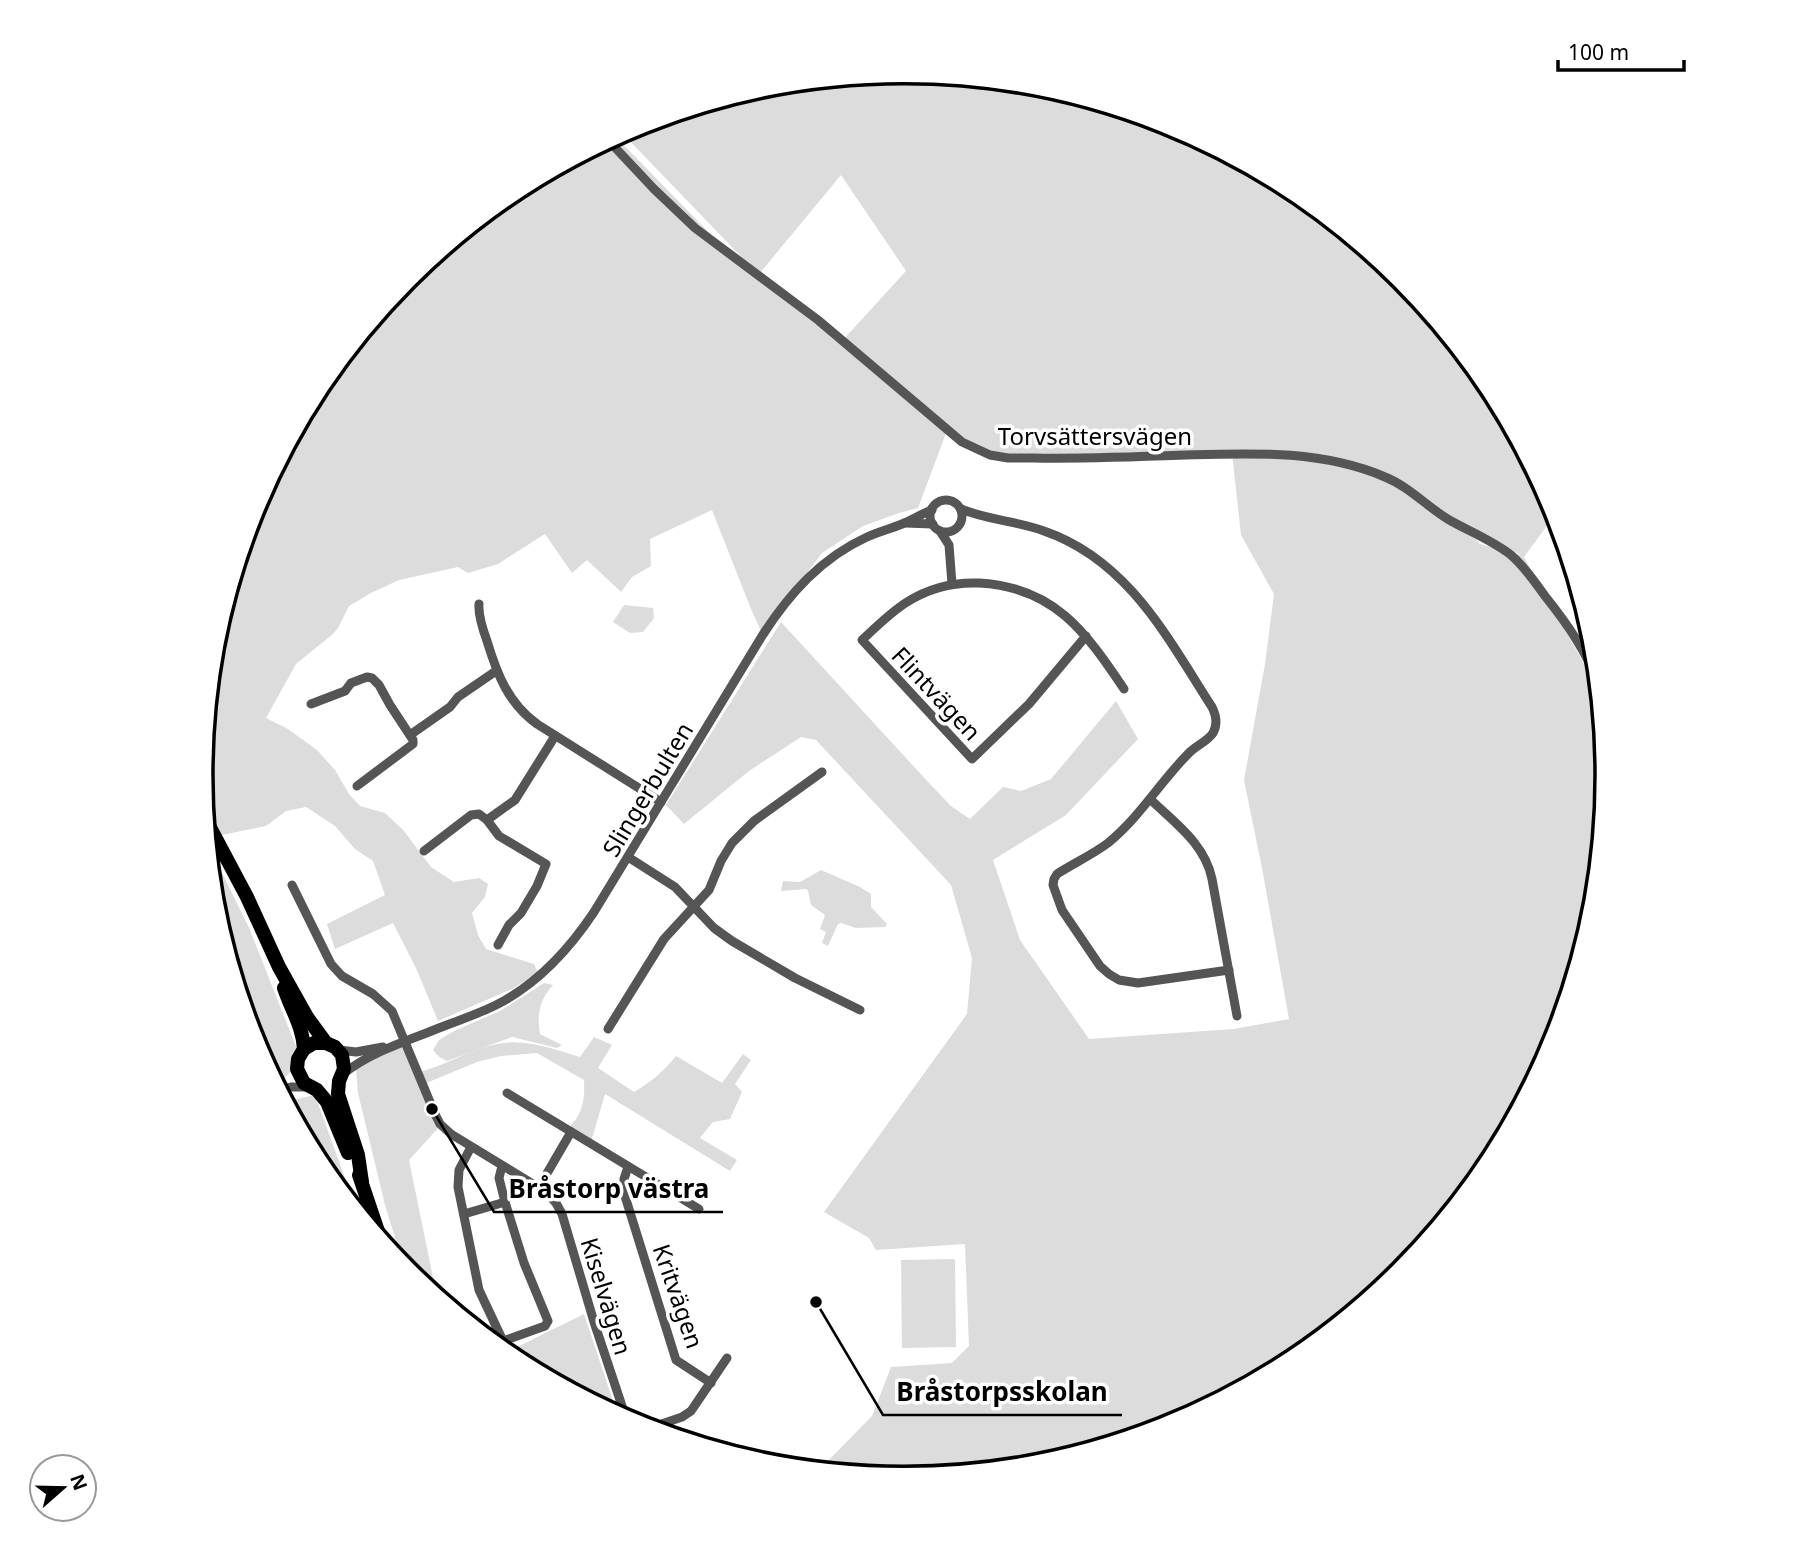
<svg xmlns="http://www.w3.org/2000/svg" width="1810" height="1551" font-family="'Noto Sans',sans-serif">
<rect width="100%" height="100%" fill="#fff"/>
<g fill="#dcdcdc" fill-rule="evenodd">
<path d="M905 72 1043 85 1175 125 1296 191 1403 278 1490 385 1555 507 1557 512 1524 557 1601 694 1609 776 1595 913 1555 1045 1490 1167 1402 1273 1296 1361 1174 1426 1042 1466 905 1479 818 1471 872 1416 891 1367 952 1363 969 1346 965 1244 876 1250 869 1238 824 1212 967 1014 972 958 951 885 816 740 801 737 749 771 684 824 666 805 781 622 929 783 951 806 970 819 1003 787 1021 791 1051 779 1116 701 1138 739 1066 815 993 860 1020 940 1089 1039 1234 1029 1289 1019 1262 868 1244 780 1265 664 1274 594 1241 535 1232 453 1090 462 985 454 847 345 948 428 918 508 899 513 863 526 822 553 762 633 751 609 712 510 650 539 651 566 632 577 621 592 587 560 572 573 545 534 498 564 468 573 458 567 399 580 371 593 349 606 338 628 333 634 296 664 266 718 288 729 317 750 335 770 349 794 360 806 385 813 404 831 431 867 454 882 479 878 488 884 485 897 472 913 478 935 486 949 534 964 538 973 512 989 438 1021 416 968 393 923 335 949 327 924 385 895 373 861 355 849 335 826 306 807 286 811 266 826 222 835 204 803 201 775 215 638 255 506 320 384 408 278 514 190 615 136 727 251 754 270 622 133 636 125 768 85ZM841 175 906 271 842 341 759 274ZM1458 522 1519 554 1520 555 1480 544Z"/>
<polygon points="624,605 653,608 654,618 643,632 630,633 613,622"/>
<polygon points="208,844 250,930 297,1049 297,1065 284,1079 275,1082 255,1044 242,1001 242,990 234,960 218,925 221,917 215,912"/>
<polygon points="821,870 860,887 871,894 871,907 887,924 885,927 856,928 841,923 838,924 828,946 822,943 826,932 820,929 825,915 811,905 808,891 806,889 781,891 783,881 800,882"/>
<path d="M544 983 553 985C539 1000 537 1015 540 1034L562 1045 557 1048 512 1037 447 1061 439 1057 433 1050 439 1040 454 1031 500 1011Z"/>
<path d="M594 1037 612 1045 598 1068 634 1092C651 1082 664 1071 676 1056L722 1083 743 1054 751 1060 735 1084 742 1092 730 1119 713 1122 700 1138 737 1160 730 1171 605 1094 591 1142 567 1129C583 1115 585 1099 584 1080L537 1053 501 1056 477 1062 424 1084 441 1125 409 1160 437 1297 405 1270 385 1205 358 1093 356 1070 405 1041 420 1072C445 1065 468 1051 493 1045 523 1037 552 1049 580 1057Z"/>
<polygon points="315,1095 358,1214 320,1166 285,1102"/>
<polygon points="955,1259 956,1347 902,1348 901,1260"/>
<polygon points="584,1314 618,1416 514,1360 505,1353"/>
</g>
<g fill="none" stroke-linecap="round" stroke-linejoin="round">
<g stroke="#555" stroke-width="9">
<path d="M608 140 654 189 695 228 818 320 962 442 990 455 1008 458H1033C1084 459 1135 457 1187 455 1254 453 1322 450 1385 477 1410 487 1428 508 1451 521 1471 532 1493 541 1511 555 1525 567 1534 581 1545 596 1569 626 1585 650 1600 686"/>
<circle cx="946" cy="516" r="16"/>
<path d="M961 509C988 520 1017 521 1044 531 1128 560 1167 637 1212 707 1216 715 1218 724 1213 733 1207 742 1195 746 1188 754 1160 782 1140 817 1108 843 1092 855 1074 863 1057 874L1054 879 1053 885 1062 910 1100 966 1109 974 1119 980 1138 983 1229 970"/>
<polyline points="905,523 933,524"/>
<polyline points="940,531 949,545 952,584"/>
<path d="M479 604C478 616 483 630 487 641 497 674 508 703 537 724L661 802"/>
<path d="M1086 636 1029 704 972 759 862 640C876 627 891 612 907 602 929 588 954 582 979 583 1054 587 1085 631 1124 689"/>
<polyline points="311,704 345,691 351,683 367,677 372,678 379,685 390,705 413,740 413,744 357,786"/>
<polyline points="410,735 450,707 458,697 496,671"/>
<path d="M1150 799C1175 823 1205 844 1212 879L1237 1016"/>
<polyline points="487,820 515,800 555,736"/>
<polyline points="424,851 471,815 479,814 487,820 499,836 546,864 537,886 521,913 509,925 498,945"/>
<polyline points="628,857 675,887 714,928 732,941 795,978 860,1010"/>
<polyline points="292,885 331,964 342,976 373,994 392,1011 435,1114 440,1124 451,1134 546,1192 556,1203 562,1214 594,1322 627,1421"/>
<polyline points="608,1029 664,939 709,890 721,861 732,843 754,821 822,772"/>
<polyline points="339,1050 356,1052 383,1047"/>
<path d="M343 1074C368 1054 400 1043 429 1032 451 1023 473 1016 494 1006 537 985 568 951 594 912L762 636C789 594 821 558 867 537 878 532 890 529 902 524 912 520 921 514 932 510"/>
<polyline points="279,1090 291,1087 308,1087"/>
<polyline points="507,1093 699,1209"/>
<polyline points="471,1147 459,1170 458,1187 479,1290 503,1341 545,1326 548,1321 524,1263 505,1202 499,1178 502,1166"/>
<polyline points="628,1167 624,1179 624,1193 676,1360 711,1383"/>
<polyline points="539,1187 571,1132"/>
<polyline points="464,1214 505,1202"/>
<polyline points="647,1429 682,1417 691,1411 727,1358"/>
</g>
<g stroke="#000" stroke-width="14">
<polyline points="205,818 247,897 279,967 307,1017 326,1043 335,1047 342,1055 344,1069 339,1081 338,1094 358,1155 362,1182"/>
<path d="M284 988C291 1009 303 1027 304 1049"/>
<polyline points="326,1043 314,1043 304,1049 298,1059 297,1069 304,1083 317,1090 327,1102 348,1153"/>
<polyline points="359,1175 382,1243"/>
</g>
</g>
<g text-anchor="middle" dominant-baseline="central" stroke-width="7" stroke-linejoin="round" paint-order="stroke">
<g font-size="24" fill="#000" stroke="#fff">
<text x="1095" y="435">Torvsättersvägen</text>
<text transform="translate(937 693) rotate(47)">Flintvägen</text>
<text transform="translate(647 789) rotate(-59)">Slingerbulten</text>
<text transform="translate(607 1296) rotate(73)">Kiselvägen</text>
<text transform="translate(679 1296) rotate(71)">Kritvägen</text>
</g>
</g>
<path d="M0 0H1810V1551H0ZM213 775a691 691 0 1 1 1382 0a691 691 0 1 1-1382 0Z" fill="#fff" fill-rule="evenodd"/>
<path fill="none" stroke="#000" stroke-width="3.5" d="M213 775a691 691 0 1 1 1382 0a691 691 0 1 1-1382 0Z"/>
<path fill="none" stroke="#000" stroke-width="2.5" d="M432 1109L494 1212H723M816 1302L883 1415H1122"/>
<g fill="#000" stroke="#fff" stroke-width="2.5">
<circle cx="432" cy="1109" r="7"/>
<circle cx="816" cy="1302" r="7"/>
</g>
<g font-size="26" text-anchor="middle" font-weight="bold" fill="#000" stroke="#fff" stroke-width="7" stroke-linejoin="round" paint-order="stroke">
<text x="609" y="1198">Bråstorp västra</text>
<text x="1002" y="1401">Bråstorpsskolan</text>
</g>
<g transform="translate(63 1488) rotate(70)"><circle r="33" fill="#ffffff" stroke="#999999" stroke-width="2"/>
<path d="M0-5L12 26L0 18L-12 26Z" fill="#000000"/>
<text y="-10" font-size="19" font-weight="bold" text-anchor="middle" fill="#000000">N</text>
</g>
<path d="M1558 60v10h126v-10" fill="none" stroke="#000000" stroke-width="3.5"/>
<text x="1568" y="60" font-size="21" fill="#000000" stroke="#ffffff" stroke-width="5" paint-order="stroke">100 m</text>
</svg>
